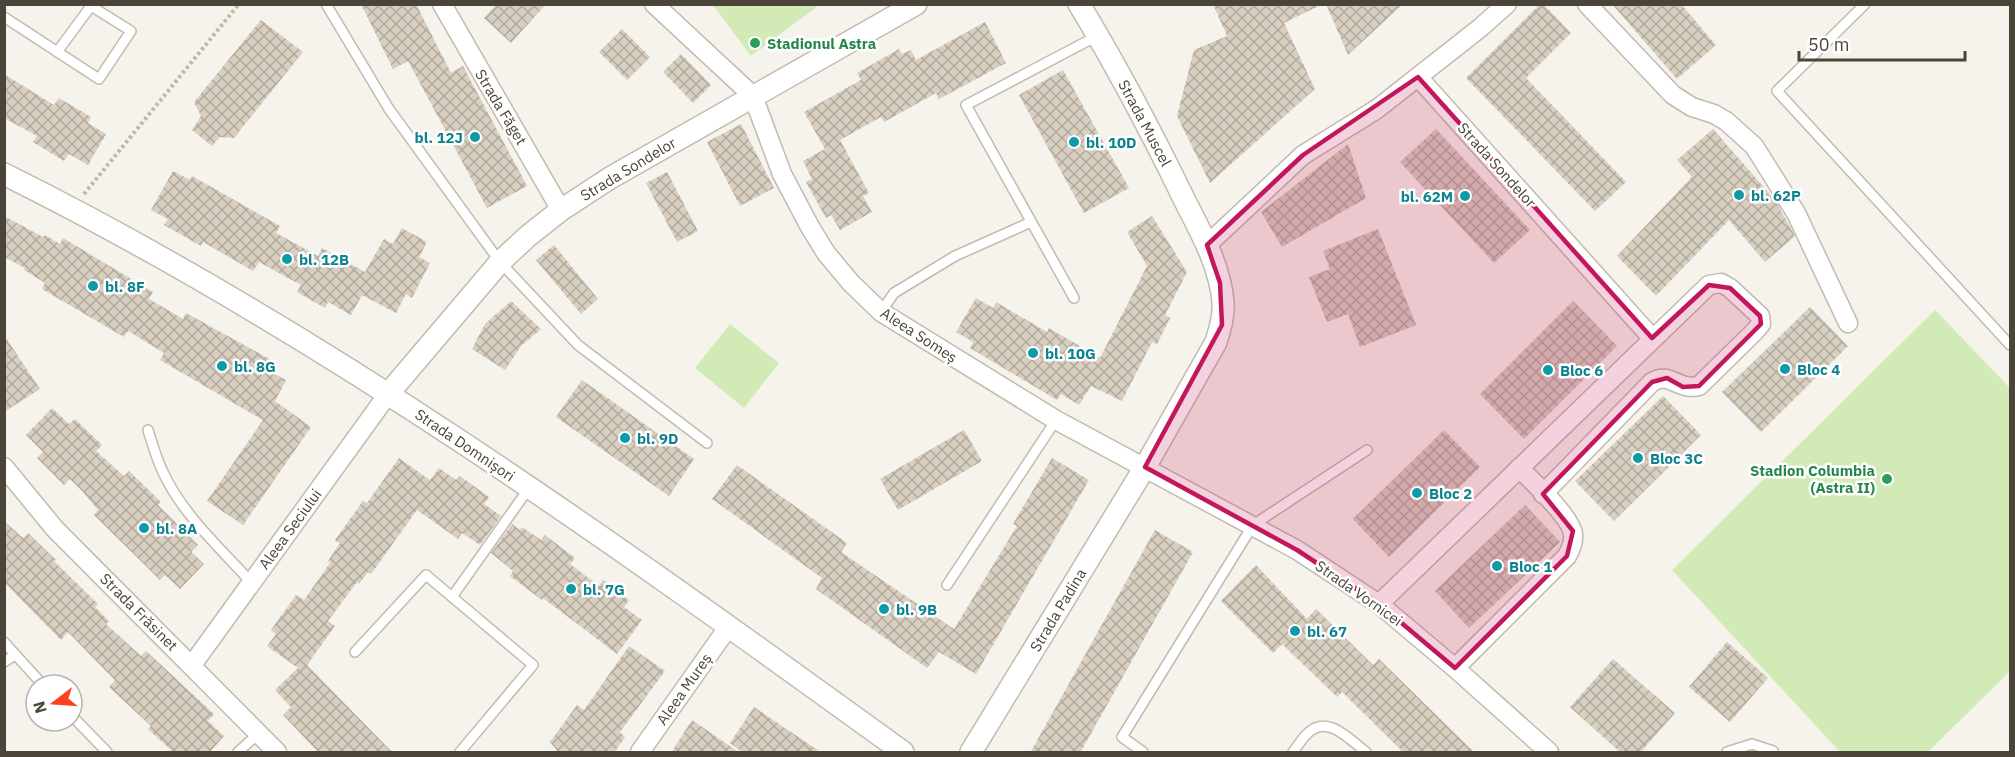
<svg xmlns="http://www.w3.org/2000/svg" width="2015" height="757" font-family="'IBM Plex Sans',sans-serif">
<defs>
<pattern id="building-cross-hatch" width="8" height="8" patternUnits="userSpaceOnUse" patternTransform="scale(1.5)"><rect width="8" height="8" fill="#d8cfc1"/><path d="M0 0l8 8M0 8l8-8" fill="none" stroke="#b1aa9e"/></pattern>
</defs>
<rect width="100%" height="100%" fill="#f6f3ec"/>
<g fill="#d2eab5">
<polygon points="713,5 819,5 751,56"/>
<polygon points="1935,310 2010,388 2010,671 1928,752 1840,752 1672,570"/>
<polygon points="730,324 779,363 744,408 695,368"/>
</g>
<g fill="url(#building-cross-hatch)">
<polygon points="361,4 416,4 451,73 463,66 527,186 487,208 408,61 393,69"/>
<polygon points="497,4 546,4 511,43 484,18"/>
<polygon points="1213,4 1323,4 1284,23 1315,89 1210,183 1177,116 1194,50 1227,36"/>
<polygon points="1326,4 1403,4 1348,55"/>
<polygon points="1540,4 1543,4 1571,33 1526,78 1626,182 1595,211 1466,78"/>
<polygon points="1612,4 1681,4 1716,45 1677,79"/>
<polygon points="261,20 303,52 234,138 220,137 212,146 192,130 201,116 194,102"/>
<polygon points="985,22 1006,63 939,99 936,93 884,122 881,117 840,140 869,193 863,196 872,212 840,230 831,215 826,218 806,182 812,179 803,161 825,149 804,112 861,80 857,73 899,49 902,54 911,50 916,60"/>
<polygon points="622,29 650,57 627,80 599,52"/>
<polygon points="681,54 711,85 693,103 663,72"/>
<polygon points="1063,70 1129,188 1084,213 1019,95"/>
<polygon points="4,74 54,105 59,98 91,117 88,123 106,134 88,165 69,154 64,161 33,142 37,136 4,118"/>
<polygon points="741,124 774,188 740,206 707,142"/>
<polygon points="1436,129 1530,230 1494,263 1400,162"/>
<polygon points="1713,129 1775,200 1795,236 1765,262 1729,220 1656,296 1617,256 1692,177 1677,160"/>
<polygon points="1348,144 1366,198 1282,247 1261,212"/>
<polygon points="173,171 190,180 192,176 280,226 276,233 318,256 322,248 365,272 384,239 393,244 402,228 427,242 419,257 430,263 412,298 406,294 396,313 362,295 351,315 328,302 325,308 297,292 301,285 259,262 253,271 203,242 201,246 164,225 168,219 151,210"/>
<polygon points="667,172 698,231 677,242 646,183"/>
<polygon points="4,216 43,237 45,235 60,244 63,238 153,292 149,299 183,319 186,313 275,362 269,371 286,380 275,401 311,427 243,525 207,501 263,420 160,360 164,353 128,331 124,337 42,289 45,283 24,270 25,268 4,257"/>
<polygon points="1152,216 1187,272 1165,315 1170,318 1157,344 1152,342 1122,401 1091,386 1079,405 1061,394 1057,400 970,348 973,342 956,332 976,298 993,308 996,302 1047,332 1049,328 1100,358 1147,266 1127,232"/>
<polygon points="1378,229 1416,325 1360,347 1348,314 1327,322 1309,277 1330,269 1323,251"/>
<polygon points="554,245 598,299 581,314 536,260"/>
<polygon points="511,301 541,329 521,346 505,370 472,349 485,324"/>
<polygon points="1573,301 1617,346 1524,439 1480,394"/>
<polygon points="1810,307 1848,346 1761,432 1722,392"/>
<polygon points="4,335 40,389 4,412"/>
<polygon points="582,380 694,459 669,496 556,417"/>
<polygon points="1663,396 1701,435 1614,521 1575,481"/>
<polygon points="52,408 69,424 75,419 102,445 96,451 124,476 129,471 161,502 158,505 198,545 191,552 204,564 180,589 165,575 160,580 94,515 98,510 83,492 70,479 64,485 37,458 43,452 26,435"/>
<polygon points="964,430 982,461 898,510 880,479"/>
<polygon points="1444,430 1480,467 1389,557 1353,519"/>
<polygon points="399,458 430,480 439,468 456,480 460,476 489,497 484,504 501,516 480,545 462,533 458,539 417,510 371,574 368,572 359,584 357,582 328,621 335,626 307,665 393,753 319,753 283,715 291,707 275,690 298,668 267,646 276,634 271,630 296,595 304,600 330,563 328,561 340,543 335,540 363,501 367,503"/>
<polygon points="1052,458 1089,480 976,674 939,652 927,668 816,589 822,578 712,499 737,465 847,543 841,552 954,629 1017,526 1013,524"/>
<polygon points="1525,505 1560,542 1469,628 1435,591"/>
<polygon points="4,521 23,538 28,533 56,560 54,561 98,604 95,607 109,621 106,624 141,656 146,651 214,714 208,721 224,736 209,753 174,753 148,729 151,726 109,687 115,680 102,667 68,632 61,640 4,582"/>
<polygon points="512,524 520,530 522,527 541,540 545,535 575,558 570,564 599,586 603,580 629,600 624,607 642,620 617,654 543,598 542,600 510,576 513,571 491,553"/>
<polygon points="1155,530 1193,552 1080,753 1030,753"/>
<polygon points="1256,565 1307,619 1316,609 1373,665 1379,659 1475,753 1404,753 1342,692 1337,697 1282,644 1273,653 1221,601"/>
<polygon points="1727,642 1768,678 1730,722 1689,687"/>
<polygon points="629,646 665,671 620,732 625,737 614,753 559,753 550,742 577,705 584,710"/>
<polygon points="1613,659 1675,713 1640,753 1621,753 1570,707"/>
<polygon points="754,707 822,753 744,753 730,743"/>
<polygon points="692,720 740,753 671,753"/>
</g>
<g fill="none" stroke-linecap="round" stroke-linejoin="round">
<defs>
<g id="service">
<polyline points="326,4 389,109 500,262 578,345 707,443"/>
<polyline points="1865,4 1777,91 2010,345"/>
<polyline points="4,17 99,79 131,31 91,6 57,52"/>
<polyline points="1074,298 966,105 1097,36"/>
<polyline points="881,312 894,293 955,256 1031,222"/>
<path d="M148 430C152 443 156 457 162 470 181 513 220 548 251 582"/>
<polyline points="947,585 1056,420"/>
<polyline points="452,597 529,488"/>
<polyline points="4,642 43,685"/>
<polyline points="355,652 426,575 533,665 460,752"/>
<polyline points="4,662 15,655"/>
<polyline points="72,716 107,752"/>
<polyline points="238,752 259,733"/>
<polyline points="1143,752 1122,737 1253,525 1367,450"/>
<path d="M1293 752C1298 746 1302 738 1308 733 1328 714 1350 740 1366 752"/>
<polyline points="1727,752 1752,744 1773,751"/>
</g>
<g id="minor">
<polyline points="442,4 561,210"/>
<polyline points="654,4 753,96 782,174 810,227 826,253 851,283 881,312 1056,420 1297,550 1379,604 1455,668 1549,752"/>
<polyline points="1587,4 1673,95 1692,107 1714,114 1726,121 1754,146 1796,213 1848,323"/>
<polyline points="1418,77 1652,338"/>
<polyline points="1207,245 1303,155 1377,109 1480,28 1507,4"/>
<polyline points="4,467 55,529 277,752"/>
<path d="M1379 604 1709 285 1721 283 1730 288 1760 316 1761 324 1755 331 1699 386C1678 391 1670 371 1652 382L1543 494"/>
<polyline points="192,665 388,394"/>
<path d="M1455 668 1567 556C1571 549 1574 542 1573 534 1571 517 1532 481 1519 468"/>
<polyline points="640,752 729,626"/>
</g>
<g id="tertiary">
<path d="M4 174C324 333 615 544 903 752"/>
<polyline points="388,394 500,262 528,236 561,210 610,178 916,4"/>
<path d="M971 752 1145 467 1216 342C1220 329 1224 316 1223 302 1220 265 1200 231 1184 199 1152 133 1117 67 1079 4"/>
</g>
</defs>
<use href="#service" stroke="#c2bbae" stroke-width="12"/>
<use href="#minor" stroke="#c2bbae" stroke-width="21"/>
<use href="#tertiary" stroke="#c2bbae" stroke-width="24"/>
<polyline stroke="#c4b79f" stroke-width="4" stroke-dasharray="3 3" stroke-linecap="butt" points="84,194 239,4"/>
<use href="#service" stroke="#fff" stroke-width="9"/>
<use href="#minor" stroke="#fff" stroke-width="18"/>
<use href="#tertiary" stroke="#fff" stroke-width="21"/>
</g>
<path fill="#c2185b" fill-opacity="0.2" stroke="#c2185b" stroke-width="4.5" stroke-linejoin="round" d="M1418 77 1652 338 1709 285 1730 288 1760 316 1761 324 1699 386 1683 387 1667 378 1652 382 1543 494 1573 531 1567 556 1455 668 1379 604 1297 550 1145 467 1222 325 1220 283 1207 245 1303 155Z"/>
<g fill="#2e9e5b" stroke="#fff" stroke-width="2">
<circle cx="755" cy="43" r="6"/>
<circle cx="1887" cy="479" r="6"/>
</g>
<g fill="#0f9aa8" stroke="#fff" stroke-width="2">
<circle cx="475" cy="137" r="6"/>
<circle cx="1074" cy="142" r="6"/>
<circle cx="1739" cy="195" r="6"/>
<circle cx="1465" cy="196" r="6"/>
<circle cx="287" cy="259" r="6"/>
<circle cx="93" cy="286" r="6"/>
<circle cx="1033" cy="353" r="6"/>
<circle cx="222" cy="366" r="6"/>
<circle cx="1785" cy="369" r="6"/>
<circle cx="1548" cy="370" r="6"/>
<circle cx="625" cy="438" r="6"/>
<circle cx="1638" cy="458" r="6"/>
<circle cx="1417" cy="493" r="6"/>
<circle cx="144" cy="528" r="6"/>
<circle cx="1497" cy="566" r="6"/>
<circle cx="571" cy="589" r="6"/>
<circle cx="884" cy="609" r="6"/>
<circle cx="1295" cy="631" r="6"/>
</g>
<g text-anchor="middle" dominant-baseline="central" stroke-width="5" stroke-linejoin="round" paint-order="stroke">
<g font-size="15" font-weight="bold" fill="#27864d" stroke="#fff" text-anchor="start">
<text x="767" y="43">Stadionul Astra</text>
<text x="1875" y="470" text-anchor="end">Stadion Columbia<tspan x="1875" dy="17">(Astra II)</tspan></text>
</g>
<g font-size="15" fill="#4b4439" stroke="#fff">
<text transform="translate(501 107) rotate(59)">Strada Făget</text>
<text transform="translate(1145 123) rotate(62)">Strada Muscel</text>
<text transform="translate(1497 165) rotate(48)">Strada Sondelor</text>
<text transform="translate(628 169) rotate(-31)">Strada Sondelor</text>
<text transform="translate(919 335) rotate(33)">Aleea Someș</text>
<text transform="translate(465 445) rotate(34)">Strada Domnișori</text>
<text transform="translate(290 529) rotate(-54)">Aleea Seciului</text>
<text transform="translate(1359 593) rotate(35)">Strada Vornicei</text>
<text transform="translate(1058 610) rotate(-59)">Strada Padina</text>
<text transform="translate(139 612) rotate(45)">Strada Frăsinet</text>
<text transform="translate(684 689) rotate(-55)">Aleea Mureș</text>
</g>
<g font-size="15" font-weight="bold" fill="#0d838f" stroke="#fff" text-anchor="start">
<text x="463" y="137" text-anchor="end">bl. 12J</text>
<text x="1086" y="142">bl. 10D</text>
<text x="1751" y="195">bl. 62P</text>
<text x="1453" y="196" text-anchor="end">bl. 62M</text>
<text x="299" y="259">bl. 12B</text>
<text x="105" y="286">bl. 8F</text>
<text x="1045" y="353">bl. 10G</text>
<text x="234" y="366">bl. 8G</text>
<text x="1797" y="369">Bloc 4</text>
<text x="1560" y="370">Bloc 6</text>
<text x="637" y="438">bl. 9D</text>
<text x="1650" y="458">Bloc 3C</text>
<text x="1429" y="493">Bloc 2</text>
<text x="156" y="528">bl. 8A</text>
<text x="1509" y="566">Bloc 1</text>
<text x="583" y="589">bl. 7G</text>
<text x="896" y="609">bl. 9B</text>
<text x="1307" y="631">bl. 67</text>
</g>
</g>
<rect width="2015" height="757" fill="none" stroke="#4b4439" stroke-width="12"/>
<g transform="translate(54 703) rotate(253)"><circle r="28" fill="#ffffff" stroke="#b7b4b0" stroke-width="1.5"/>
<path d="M0-4.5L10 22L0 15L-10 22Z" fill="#fc3f1d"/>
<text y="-9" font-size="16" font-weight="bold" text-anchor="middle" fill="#4b4439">N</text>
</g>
<path d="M1799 51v9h166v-9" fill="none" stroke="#4b4439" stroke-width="3"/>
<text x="1808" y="51" font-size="18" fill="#4b4439" stroke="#ffffff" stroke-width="4.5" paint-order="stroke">50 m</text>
</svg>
